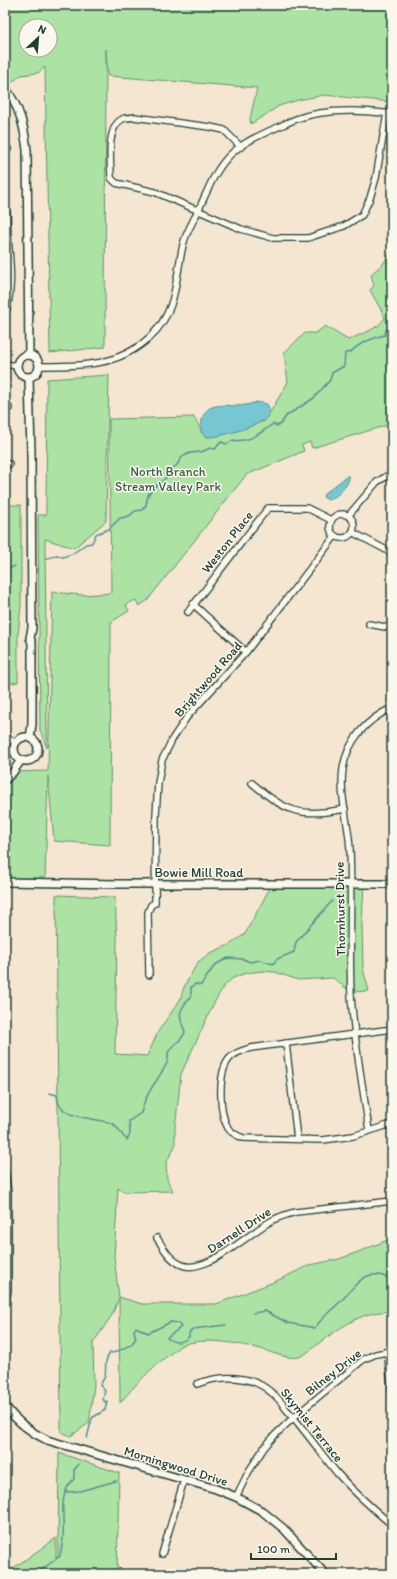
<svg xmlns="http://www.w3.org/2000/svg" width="397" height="1579" font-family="Itim,sans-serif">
<rect width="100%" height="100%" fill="#f4e6d1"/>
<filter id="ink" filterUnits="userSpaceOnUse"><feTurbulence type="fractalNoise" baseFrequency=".025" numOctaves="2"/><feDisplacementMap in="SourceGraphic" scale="8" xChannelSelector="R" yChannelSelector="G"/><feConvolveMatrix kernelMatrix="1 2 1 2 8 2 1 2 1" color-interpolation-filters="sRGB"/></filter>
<g filter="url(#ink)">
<g fill="#ace2a4" stroke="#66906c" fill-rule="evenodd">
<path d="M5 5H392V102L324 95 298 100 279 106 251 124 250 119 257 88 108 76 106 49 105 347 50 353 45 67 38 73 21 75 5 88ZM26 26H50V50H26Z"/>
<path d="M392 250V427L391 424 312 448 310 442 302 445 304 451 246 475 147 601 139 606 135 600 126 605 129 611 111 622 110 845 54 841 48 776 45 883 5 882V780L13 772 48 771 52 592 83 595 111 593 109 419 194 417 201 430 212 436 265 421 288 382 284 353 305 333H316L325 326 348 340C360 334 380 329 385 317L370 290 374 286 371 274 383 264Z"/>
<polygon points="109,375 106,521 74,548 45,539 47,748 40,730 38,515 46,515 47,379"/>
<polygon points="5,505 21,505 21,605 18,636 18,682 5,684"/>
<path d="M272 884H364L362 923 363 969 369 991 351 992 333 978 298 980 275 972 263 971 246 973 233 978 224 986 214 1003 181 1074 175 1129V1146L166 1163 167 1179 173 1191 125 1192 118 1188 114 1257 119 1297 142 1304H216L274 1282 310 1265 339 1259 366 1249 392 1238V1312C364 1309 340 1328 319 1343 313 1348 305 1355 299 1357 286 1360 270 1351 257 1348 234 1343 206 1337 182 1345 178 1347 174 1351 170 1354 151 1368 135 1385 120 1403L119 1298 112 1315 93 1343 94 1385 89 1423 71 1436 61 1432 56 895 115 897 117 939 115 1054 147 1056 159 1030 180 1000 184 987 198 962 210 953 229 945 245 934Z"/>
<polygon points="59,1453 119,1473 117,1574 5,1574 56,1538 56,1558 58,1557"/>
</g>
<g fill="#77c7d2" stroke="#549093">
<path d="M257 402 267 404 269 408C270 412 268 416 265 419 257 426 218 438 208 437 204 437 203 434 201 432 201 405 213 404 236 406 243 406 251 404 257 402Z"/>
<path d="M347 476H349C350 485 336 498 328 500L323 497 324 494Z"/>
</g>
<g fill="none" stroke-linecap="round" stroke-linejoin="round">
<g stroke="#549093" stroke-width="1.5">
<path d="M45 559 57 555 63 557 72 554 86 544 92 543 96 534 109 529 120 518C128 517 130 516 135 511L142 510 146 505 148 495 153 488 165 479 168 472 177 465 182 457 190 453 201 452 210 448 215 449 221 442 227 444 233 440C248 443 261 433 273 424L277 426 281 424 286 416 314 398 330 380 332 373 344 366 345 353 351 352C359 343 373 338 385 335L386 330 392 325"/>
<polyline points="5,570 15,566"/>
<path d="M49 1093 57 1095C57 1122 98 1116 113 1124 120 1128 120 1135 127 1140L130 1134 129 1121 141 1113C146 1091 158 1081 167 1063 169 1059 167 1054 169 1051 174 1042 181 1043 185 1032 178 1015 178 1010 191 997V987L196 984 201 985 215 965 228 958 243 959 250 962 260 960 273 964 277 959 294 952 296 942 332 901"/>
<path d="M253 1313 265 1311 288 1323 315 1328C322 1317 332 1310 341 1301 357 1284 366 1265 392 1280"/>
<path d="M87 1438 92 1418 105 1410 107 1401 105 1402 103 1399 105 1391 100 1385C101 1383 104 1379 105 1376 107 1366 103 1363 110 1353 119 1353 123 1347 131 1345L136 1338 134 1331 136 1327 148 1333 171 1322 178 1323 181 1327C176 1332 170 1334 167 1338 175 1344 182 1343 189 1337V1333L193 1329 226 1325"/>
<polyline points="66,1492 80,1491 116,1481"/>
<path d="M36 1574 60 1556C61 1550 63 1543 63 1537 65 1517 57 1494 74 1479V1470L79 1464"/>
</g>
<defs>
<g id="minor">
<path d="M241 147 224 130 210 127 134 117C131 118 128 118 125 118 105 124 111 162 111 178L116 183 155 192 241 229 273 238H308L344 226 362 215 370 198 376 178 387 113"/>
<polyline points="5,149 8,149"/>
<path d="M5 213H7C7 248 16 282 5 315"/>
<polyline points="5,364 17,366"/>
<path d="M40 366C81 366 118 367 150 337 178 311 175 279 183 245 186 232 193 222 199 209 207 192 214 172 228 157 239 145 254 138 269 131 278 127 287 123 296 119 326 108 362 110 392 114"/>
<polyline points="5,408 9,408"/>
<polyline points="5,464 9,464"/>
<circle cx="342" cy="526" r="12"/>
<polyline points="348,516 377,482 392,473"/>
<polyline points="352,532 392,553"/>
<polyline points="193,604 246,652"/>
<polyline points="188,612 268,508 307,508 331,520"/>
<polyline points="369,624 385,627 392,627"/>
<polyline points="5,736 16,743"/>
<path d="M252 783C286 812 300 818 345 809"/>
<polyline points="149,975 148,912 151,905 155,903 156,815 158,783 162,760 173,738 187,717 246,652 335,536"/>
<path d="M392 1029 251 1048C244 1050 236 1052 231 1057 217 1070 219 1113 228 1128 231 1133 238 1136 243 1138L323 1140 353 1136 392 1124"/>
<polyline points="286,1043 297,1139"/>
<path d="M369 1131C363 1086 354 1041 351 995 349 947 352 898 350 850 349 823 339 796 343 769 347 741 367 719 392 708"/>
<polyline points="5,1171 8,1193 8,1291 5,1304"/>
<path d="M157 1238C164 1249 170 1260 182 1265 207 1275 251 1231 273 1220 281 1216 288 1214 296 1212L392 1201"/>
<polyline points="387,1351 392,1391"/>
<path d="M197 1384C221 1374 252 1375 272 1393 277 1397 282 1403 286 1409 304 1429 320 1452 337 1473 354 1492 373 1509 392 1525"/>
<polyline points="236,1497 249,1471 264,1448 275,1435 294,1417 364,1359 376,1354 392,1351"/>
<polyline points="162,1554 184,1480"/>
</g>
<g id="tertiary">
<path d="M5 88C20 107 24 126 27 150L29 355"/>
<circle cx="28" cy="366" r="11"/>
<polyline points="29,378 31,452 32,628 30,638 32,643 32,724 30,738"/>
<circle cx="26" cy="749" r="12"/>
<polyline points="5,780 13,772 21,760"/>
<polyline points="5,882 119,884 392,884"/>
<path d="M5 1406C16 1421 30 1432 47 1440L216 1489 236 1497 262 1511 284 1529 325 1574"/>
</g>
</defs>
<use href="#minor" stroke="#1f3d34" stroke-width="8"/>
<use href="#tertiary" stroke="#1f3d34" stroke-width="10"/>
<use href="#minor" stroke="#fbf7ec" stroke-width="5.5"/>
<use href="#tertiary" stroke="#fbf7ec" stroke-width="7"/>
</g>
</g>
<g text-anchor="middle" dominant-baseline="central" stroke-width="3" stroke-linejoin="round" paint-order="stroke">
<g font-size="13" fill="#3b5e4a" stroke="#fbf7ec">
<text x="168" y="471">North Branch<tspan x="168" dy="15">Stream Valley Park</tspan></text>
</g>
<g font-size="13" fill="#1f3d34" stroke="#fbf7ec">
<text transform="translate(227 542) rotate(-52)">Weston Place</text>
<text transform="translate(208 679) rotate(-49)">Brightwood Road</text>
<text x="199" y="872">Bowie Mill Road</text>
<text transform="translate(340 909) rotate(-91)">Thornhurst Drive</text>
<text transform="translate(239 1230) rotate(-33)">Darnell Drive</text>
<text transform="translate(333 1372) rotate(-38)">Bilney Drive</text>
<text transform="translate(312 1425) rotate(51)">Skymist Terrace</text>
<text transform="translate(176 1466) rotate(17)">Morningwood Drive</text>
</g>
</g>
<rect width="397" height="1579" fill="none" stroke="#fbf7ec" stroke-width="20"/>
<rect x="10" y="10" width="377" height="1559" fill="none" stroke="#1f3d34" stroke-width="1.5" filter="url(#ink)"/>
<g transform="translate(38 38) rotate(26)"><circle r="19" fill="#fbf7ec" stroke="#a3ada2"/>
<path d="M0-3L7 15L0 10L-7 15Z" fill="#1f3d34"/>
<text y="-6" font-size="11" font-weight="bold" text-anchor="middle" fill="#1f3d34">N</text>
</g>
<path d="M251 1553v6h85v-6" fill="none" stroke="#1f3d34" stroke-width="2"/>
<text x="257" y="1553" font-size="12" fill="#1f3d34" stroke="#fbf7ec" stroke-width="3" paint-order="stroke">100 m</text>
</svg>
